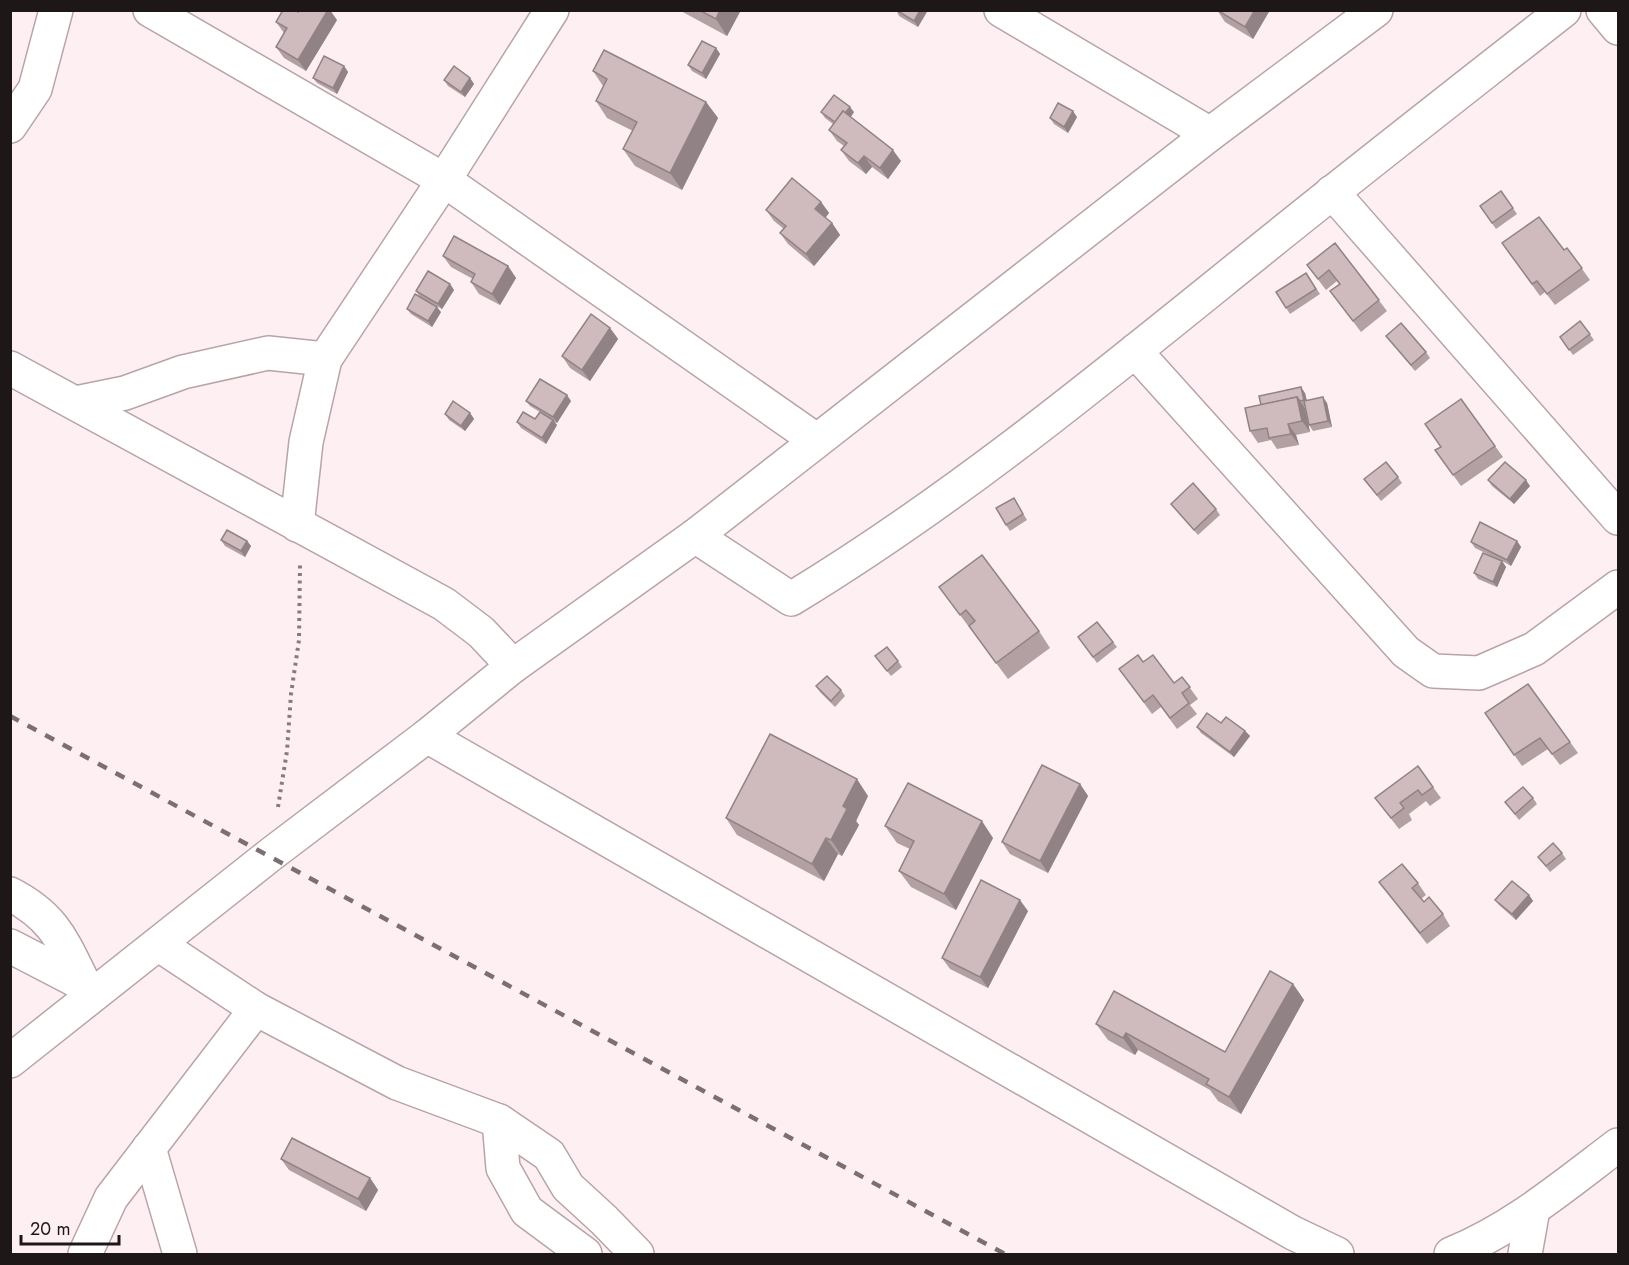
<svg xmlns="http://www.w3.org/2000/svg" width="1629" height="1265" font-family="Jost,sans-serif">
<rect width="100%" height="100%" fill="#fef0f2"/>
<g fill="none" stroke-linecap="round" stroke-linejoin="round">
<defs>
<g id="minor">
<polyline points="150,10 444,180 816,440"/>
<polyline points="1001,10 1210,134"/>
<polyline points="1603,10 1618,28"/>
<polyline points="10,126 35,89 56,10"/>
<polyline points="1332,192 1618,518"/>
<polyline points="1135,351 1406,652 1433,671 1479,673 1534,649 1618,587"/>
<polyline points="76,403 125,393 183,372 268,353 325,359"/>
<polyline points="297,525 306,442 325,359 444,180 552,10"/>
<path d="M695 536 791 599C951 502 1096 383 1242 265 1348 179 1456 95 1564 10"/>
<polyline points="513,666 695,536 1210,134 1376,10"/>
<polyline points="427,736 1293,1233 1337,1254"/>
<path d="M10 894C55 917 63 942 84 984"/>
<polyline points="10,946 89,987"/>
<polyline points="256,1009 397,1083 499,1121 549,1155 568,1187 604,1220 637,1254"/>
<polyline points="499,1121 503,1168 527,1211 585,1254"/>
<polyline points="149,1148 180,1254"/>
<polyline points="85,1254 111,1198 256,1009 158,944"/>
<path d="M1451 1254C1513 1229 1565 1185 1618 1145"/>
<polyline points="1525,1254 1533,1209"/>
</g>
<polyline id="tertiary" points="10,368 444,604 481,632 513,666 427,736 270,855 10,1061"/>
</defs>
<use href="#minor" stroke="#b8a4a7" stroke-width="36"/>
<use href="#tertiary" stroke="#b8a4a7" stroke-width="36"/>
<polyline stroke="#867c7d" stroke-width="4" stroke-dasharray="3 4.5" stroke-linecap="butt" points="278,807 287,751 291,694 299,640 300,564"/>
<use href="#minor" stroke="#fff" stroke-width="33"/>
<use href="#tertiary" stroke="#fff" stroke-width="33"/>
<polyline stroke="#7a7071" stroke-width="4.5" stroke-dasharray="10 10" stroke-linecap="butt" points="10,716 1005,1254"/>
</g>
<g fill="#b2a0a3">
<polygon points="679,10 741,10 727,36"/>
<polygon points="896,10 928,10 918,27 899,16"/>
<polygon points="1217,10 1270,10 1253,39 1225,22"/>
<polygon points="298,12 337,20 306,71 284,58 276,47 284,33 276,22"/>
<polygon points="716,48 720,54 706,79 692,71 688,65"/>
<polygon points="344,66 348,72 337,94 317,83 313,78"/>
<polygon points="593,71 706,102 718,118 682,190 635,166 623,149 633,131 607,118 596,101 603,86"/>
<polygon points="470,78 474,84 465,97 448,86 444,80"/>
<polygon points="821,112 854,112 851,117 901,161 888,179 872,167 866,174 849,161 841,150 844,146 837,141 829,130 833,124 825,118"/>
<polygon points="1077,117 1068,133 1054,124 1050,118"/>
<polygon points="1501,191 1517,214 1496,229 1480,206"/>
<polygon points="821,202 829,213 825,218 832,223 840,235 814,266 788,244 780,233 784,229 774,221 766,210"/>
<polygon points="1335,243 1387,311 1361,332 1330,291 1339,284 1337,281 1326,290 1307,265"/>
<polygon points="1502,243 1564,250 1567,248 1590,280 1555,305 1545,292 1540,296"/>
<polygon points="443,256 508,266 516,278 500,305 479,294 471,282 473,279 451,267"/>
<polygon points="1306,273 1320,294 1290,314 1276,292"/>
<polygon points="450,284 454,290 442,309 420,297 416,291"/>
<polygon points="407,309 441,312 432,327 411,314"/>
<polygon points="1580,321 1594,340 1573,355 1560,337"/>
<polygon points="610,328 618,339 590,381 570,368 562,356"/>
<polygon points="1386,336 1426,352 1430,358 1415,371"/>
<polygon points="1305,393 1307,401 1327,403 1332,427 1313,431 1309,425 1305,406 1304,407 1310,432 1296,435 1299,445 1277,449 1271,440 1258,443 1250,431 1261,405"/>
<polygon points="1461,399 1503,457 1461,486 1435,450 1441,447"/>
<polygon points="526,401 571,401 557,423 554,422 557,425 546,444 521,428 517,422 535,419 540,412 530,406"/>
<polygon points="470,413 474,419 465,431 449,420 445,414"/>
<polygon points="1398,477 1402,483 1381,501 1364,479"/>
<polygon points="1488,480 1530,486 1514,504 1492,486"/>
<polygon points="1014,498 1027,520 1010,531 1006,525"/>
<polygon points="1171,504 1216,509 1220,515 1198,535 1175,509"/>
<polygon points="221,540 247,541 251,546 245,557 225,546"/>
<polygon points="1517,541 1521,547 1511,566 1502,561 1506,567 1497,587 1478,579 1474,573 1500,560 1475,548 1471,542"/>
<polygon points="939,587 1039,631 1050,648 1008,679"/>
<polygon points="1097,622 1117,647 1097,663 1078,637"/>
<polygon points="875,656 898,661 902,667 891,676"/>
<polygon points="1143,662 1174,683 1182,677 1198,699 1190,705 1197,714 1177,729 1161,707 1152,714 1119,669"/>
<polygon points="1528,684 1578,753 1560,765 1548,749 1522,766 1485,713"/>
<polygon points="816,686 841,690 845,696 835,707 820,692"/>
<polygon points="1221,723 1245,731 1250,736 1234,757 1201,733 1197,727"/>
<polygon points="1080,784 1088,796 1048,873 1010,854 1002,842"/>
<polygon points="1433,787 1441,798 1430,806 1426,801 1409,814 1412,820 1399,829 1375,798"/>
<polygon points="868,796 856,821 859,825 842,856 838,854 824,881 737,835 726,818"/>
<polygon points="1533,798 1537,804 1519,820 1505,802"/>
<polygon points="885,826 993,838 956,910 911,887 899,871 910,849 897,843"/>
<polygon points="1562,853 1566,859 1550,872 1538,857"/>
<polygon points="1379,882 1418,883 1426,895 1421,899 1424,902 1443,914 1450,926 1427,944"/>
<polygon points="1529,895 1533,901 1516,920 1499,905 1495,900"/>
<polygon points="1028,911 988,988 950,969 942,958"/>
<polygon points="1293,984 1304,1000 1241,1114 1218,1101 1210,1090 1138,1050 1135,1055 1108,1040 1096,1024 1225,1052"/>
<polygon points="281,1159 370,1178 378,1190 366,1211 289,1170"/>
</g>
<g fill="#918285">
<polygon points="328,10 330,10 337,20 306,71 298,60"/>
<polygon points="720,10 741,10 727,36 716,19"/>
<polygon points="920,10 928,10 918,27 914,21"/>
<polygon points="1255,10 1270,10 1253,39 1245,27"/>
<polygon points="716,48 720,54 706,79 702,73"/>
<polygon points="344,66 348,72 337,94 333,88"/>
<polygon points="470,78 474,84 465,97 461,92"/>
<polygon points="706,102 718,118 682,190 670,173"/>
<polygon points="850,107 854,112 841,130 837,124"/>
<polygon points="1073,111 1077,117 1068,133 1064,127"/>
<polygon points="893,150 901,161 888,179 880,168"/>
<polygon points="864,156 872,167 866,174 858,163"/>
<polygon points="821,202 829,213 823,221 815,209"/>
<polygon points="832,223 840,235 814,266 806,254"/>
<polygon points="508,266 516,278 500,305 492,294"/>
<polygon points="450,284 454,290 442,309 438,304"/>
<polygon points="437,307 441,312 432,327 428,321"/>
<polygon points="610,328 618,339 590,381 582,370"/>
<polygon points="1301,387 1305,393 1308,406 1304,400"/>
<polygon points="567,395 571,401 557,423 553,417"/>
<polygon points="1297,397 1305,408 1310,432 1302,421"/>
<polygon points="1323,397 1327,403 1332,427 1328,421"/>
<polygon points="470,413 474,419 465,431 461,426"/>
<polygon points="553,420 557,425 546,444 542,438"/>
<polygon points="1288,424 1296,435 1299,445 1291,434"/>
<polygon points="1526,480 1530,486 1514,504 1510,499"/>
<polygon points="247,541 251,546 245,557 241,551"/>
<polygon points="1517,541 1521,547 1511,566 1507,560"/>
<polygon points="1502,561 1506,567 1497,587 1493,582"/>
<polygon points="1245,731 1250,736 1234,757 1230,752"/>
<polygon points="857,779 868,796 856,821 859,825 842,856 831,840 843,806"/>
<polygon points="1080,784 1088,796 1048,873 1040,861"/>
<polygon points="982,821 993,838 956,910 944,894"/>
<polygon points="826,838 838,854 824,881 812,864"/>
<polygon points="1529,895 1533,901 1516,920 1512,914"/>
<polygon points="1020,900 1028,911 988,988 980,977"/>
<polygon points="1293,984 1304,1000 1241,1114 1229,1097"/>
<polygon points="1126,1033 1138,1050 1135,1055 1123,1038"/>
<polygon points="370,1178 378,1190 366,1211 358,1199"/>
</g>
<g fill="#cfbabe" stroke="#918285" stroke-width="1.5">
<polygon points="283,10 295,10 298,12 299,10 328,10 298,60 276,47 287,28 276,22"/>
<polygon points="699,10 720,10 716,19"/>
<polygon points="896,10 920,10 914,21"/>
<polygon points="1217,10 1255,10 1245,27"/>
<polygon points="702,41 716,48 702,73 688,65"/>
<polygon points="604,50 706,102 670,173 623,149 637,122 596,101 607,79 593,71"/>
<polygon points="324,56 344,66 333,88 313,78"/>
<polygon points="454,66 470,78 461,92 444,80"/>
<polygon points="834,95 850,107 845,113 843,111 835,122 821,112"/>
<polygon points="1058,103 1073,111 1064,127 1050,118"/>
<polygon points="843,111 893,150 880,168 864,156 858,163 841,150 847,143 829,130"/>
<polygon points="792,178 821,202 815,209 832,223 806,254 780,233 786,226 766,210"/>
<polygon points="1501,191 1513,208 1492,223 1480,206"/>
<polygon points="1539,217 1564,250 1567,248 1582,268 1547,294 1537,281 1532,284 1502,243"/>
<polygon points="454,236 508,266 492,294 471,282 475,274 443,256"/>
<polygon points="1335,243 1379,300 1353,321 1330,291 1340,284 1329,270 1318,279 1307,265"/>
<polygon points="428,271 450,284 438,304 416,291"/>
<polygon points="1306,273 1316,289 1286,308 1276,292"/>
<polygon points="415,294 437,307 428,321 407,309"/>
<polygon points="591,314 610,328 582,370 562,356"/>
<polygon points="1580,321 1590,334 1569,350 1560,337"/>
<polygon points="1401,323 1426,352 1411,365 1386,336"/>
<polygon points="540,379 567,395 553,417 526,401"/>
<polygon points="1301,387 1304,400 1300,401 1297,397 1261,405 1259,396"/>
<polygon points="1297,397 1302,421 1288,424 1291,434 1269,438 1267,428 1250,431 1245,408"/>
<polygon points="1323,397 1328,421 1309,425 1304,401"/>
<polygon points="1461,399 1495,446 1453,475 1435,450 1441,447 1425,424"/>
<polygon points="453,401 470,413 461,426 445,414"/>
<polygon points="523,412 535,419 540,412 553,420 542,438 517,422"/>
<polygon points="1386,462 1398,477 1377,495 1364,479"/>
<polygon points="1505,462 1526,480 1510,499 1488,480"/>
<polygon points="1193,483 1216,509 1194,530 1171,504"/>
<polygon points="1014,498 1023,514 1006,525 996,508"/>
<polygon points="1480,522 1517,541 1507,560 1471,542"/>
<polygon points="227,530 247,541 241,551 221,540"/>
<polygon points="1483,553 1502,561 1493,582 1474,573"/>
<polygon points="982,555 1039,631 996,663 969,626 975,621 966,610 960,615 939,587"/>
<polygon points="1097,622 1113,642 1093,657 1078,637"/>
<polygon points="887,647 898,661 887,671 875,656"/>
<polygon points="1138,655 1143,662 1153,655 1174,683 1182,677 1190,687 1182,693 1189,703 1170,718 1153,695 1144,702 1119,669"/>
<polygon points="827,676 841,690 831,701 816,686"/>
<polygon points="1528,684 1570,742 1552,754 1540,738 1514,755 1485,713"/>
<polygon points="1207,713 1221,723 1226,717 1245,731 1230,752 1197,727"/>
<polygon points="770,734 857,779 843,806 847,809 831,840 826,838 812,864 726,818"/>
<polygon points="1042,765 1080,784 1040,861 1002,842"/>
<polygon points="1418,766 1433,787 1422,795 1418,790 1400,803 1404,808 1391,818 1375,798"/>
<polygon points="908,783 982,821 944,894 899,871 914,841 885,826"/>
<polygon points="1523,787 1533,798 1515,814 1505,802"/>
<polygon points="1553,843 1562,853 1546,866 1538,857"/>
<polygon points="1402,864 1418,883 1412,888 1424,902 1429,897 1443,914 1420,933 1379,882"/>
<polygon points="981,880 1020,900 980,977 942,958"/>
<polygon points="1512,881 1529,895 1512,914 1495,900"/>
<polygon points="1270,971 1293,984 1229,1097 1206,1084 1209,1079 1126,1033 1123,1038 1096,1024 1114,991 1225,1052"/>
<polygon points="292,1138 370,1178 358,1199 281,1159"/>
</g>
<rect width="1629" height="1265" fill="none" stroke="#1e1718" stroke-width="24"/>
<path d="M21 1235v9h98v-9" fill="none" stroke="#1e1718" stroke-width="3"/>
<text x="30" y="1235" font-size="18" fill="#1e1718" stroke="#fef0f2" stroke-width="4.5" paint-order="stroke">20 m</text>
</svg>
